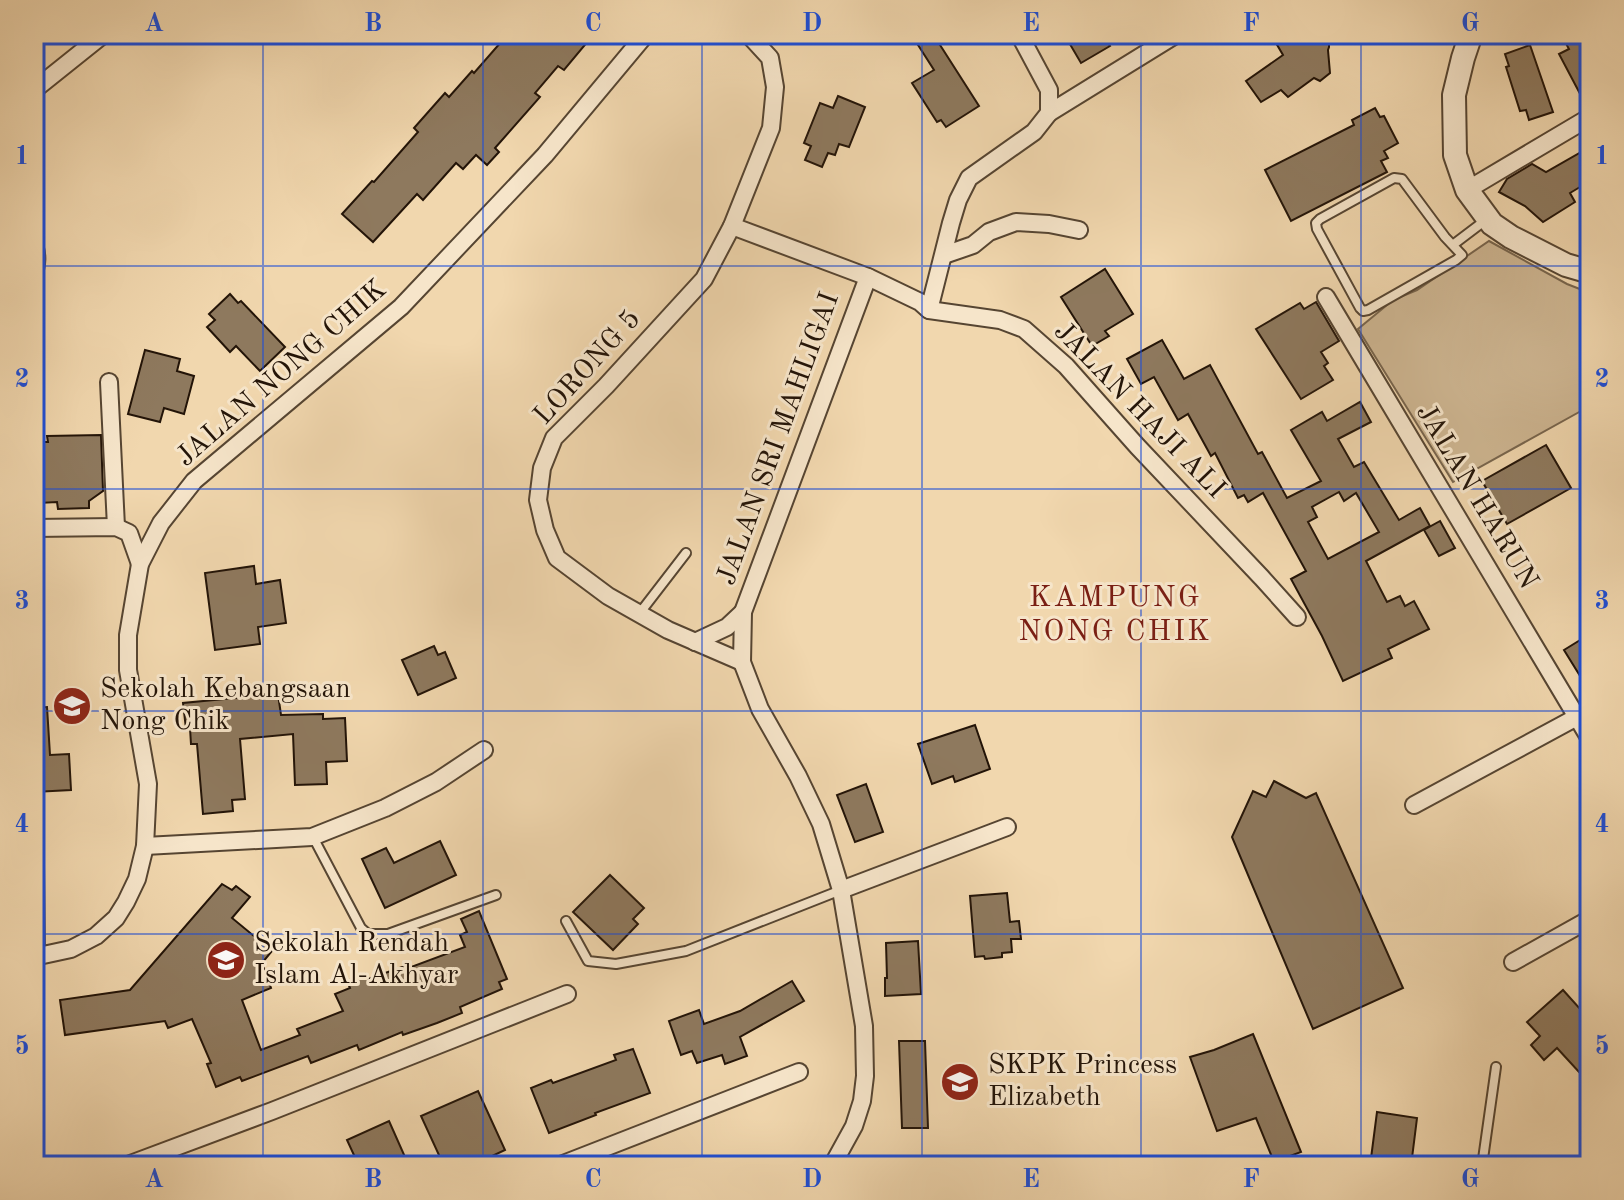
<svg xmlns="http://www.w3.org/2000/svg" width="1624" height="1200" font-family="'Old Standard TT',serif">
<rect width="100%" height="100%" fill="#f1d7ae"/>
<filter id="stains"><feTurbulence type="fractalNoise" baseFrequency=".0025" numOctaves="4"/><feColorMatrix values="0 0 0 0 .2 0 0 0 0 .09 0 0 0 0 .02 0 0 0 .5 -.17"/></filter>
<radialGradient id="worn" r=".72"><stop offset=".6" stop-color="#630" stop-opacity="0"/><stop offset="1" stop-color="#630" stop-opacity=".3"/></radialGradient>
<polygon fill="#ceb692" stroke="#78654d" stroke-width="2" points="1489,241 1567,284 1590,293 1590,406 1453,482 1358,329 1393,300 1417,290"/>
<g fill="#8e795e" stroke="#231408" stroke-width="2" fill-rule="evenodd">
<polygon points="508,34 594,34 564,70 558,66 535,93 540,97 495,148 499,152 487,165 476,155 463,169 456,163 423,200 417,194 373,242 342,214 372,181 374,182 418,132 414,128 445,93 449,97 472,71 474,73"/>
<polygon points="911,34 933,34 979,106 946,127 941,120 937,122 912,83 934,70"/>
<polygon points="1064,34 1102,34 1110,46 1081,63"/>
<polygon points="1291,34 1308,34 1311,41 1324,34 1329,34 1329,47 1328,50 1330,73 1320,81 1314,78 1288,97 1281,90 1261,102 1246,81 1283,55 1276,43"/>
<polygon points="1575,34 1582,34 1590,50 1590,106 1587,107 1559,54 1569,49 1564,40"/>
<polygon points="1530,45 1553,112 1529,120 1526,110 1520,111 1506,67 1509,66 1505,54"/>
<polygon points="838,96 865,107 849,147 839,144 835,155 828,153 822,167 805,160 811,146 804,143 820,103 833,108"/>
<polygon points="1375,108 1380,117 1384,116 1398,143 1384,151 1388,158 1381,161 1387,172 1291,221 1265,170 1354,125 1352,120"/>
<polygon points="1590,147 1590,181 1570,193 1575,202 1543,222 1525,206 1499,192 1507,179 1532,164 1546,172"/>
<polygon points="1105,269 1133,314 1105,331 1109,336 1092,346 1061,297"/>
<polygon points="230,294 238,303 241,301 285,347 260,371 236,346 230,352 207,327 215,320 209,314"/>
<polygon points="1316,302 1339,341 1321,352 1328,363 1324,366 1333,380 1301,399 1256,329 1300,303 1304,309"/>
<path d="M1162 340 1184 379 1210 365 1258 454 1262 452 1287 498 1321 481 1291 430 1322 412 1327 421 1360 402 1371 422 1338 439 1354 467 1364 462 1399 520 1420 508 1430 526 1366 561 1387 602 1400 596 1405 606 1414 601 1429 629 1388 649 1392 658 1343 681 1322 636 1291 579 1306 571 1263 493 1248 502 1244 495 1238 498 1215 453 1211 456 1188 414 1178 420 1154 377 1141 384 1127 359ZM1339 492 1344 501 1356 493 1379 532 1328 559 1308 522 1317 517 1312 507Z"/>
<polygon points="145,350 180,359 177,371 194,376 184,414 164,408 160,422 128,414"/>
<polygon points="101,435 103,491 89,501 89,508 58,509 57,502 39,503 38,442 48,442 47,436"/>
<polygon points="1546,445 1571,488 1507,524 1482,481"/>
<polygon points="1440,521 1455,548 1439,556 1424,530"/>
<polygon points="254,566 256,584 280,580 286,623 258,627 260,644 215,650 205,573"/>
<polygon points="1590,634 1590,692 1564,650"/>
<polygon points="434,646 438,655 445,652 456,678 418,695 402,660"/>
<polygon points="278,694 281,715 323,714 323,719 345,718 347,761 326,762 327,784 295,785 293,734 240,739 245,799 232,800 233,811 203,814 197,744 191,744 190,728 186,729 183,703"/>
<polygon points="47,707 50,755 69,754 71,790 34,792 34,708"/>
<polygon points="975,725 990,769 955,782 953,776 932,784 918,744"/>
<polygon points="1274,781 1306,798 1316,793 1403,988 1313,1029 1232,837 1253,791 1266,797"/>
<polygon points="866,784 883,832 855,842 837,795"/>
<polygon points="440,841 456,875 385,908 362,859 386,848 394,863"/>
<polygon points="610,875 644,908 633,919 638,924 613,950 573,912"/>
<polygon points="222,884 232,890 236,886 250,897 232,918 272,951 262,963 271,988 242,1000 261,1050 300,1035 297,1029 343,1011 335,994 350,988 347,981 365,974 368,979 405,966 406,969 465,947 460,935 467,932 461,919 479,911 507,979 499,982 502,989 460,1007 462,1013 437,1023 403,1035 402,1032 359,1050 357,1045 311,1063 308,1056 242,1081 240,1077 216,1087 207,1064 211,1063 192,1019 168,1028 165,1021 65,1035 60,1000 130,990"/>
<polygon points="1007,893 1010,922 1019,921 1021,939 1011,939 1012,952 1002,953 1002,957 985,959 984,956 975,957 970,896"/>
<polygon points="918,941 921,994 885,996 885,978 887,978 886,943"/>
<polygon points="792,981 804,1001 740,1037 747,1056 725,1064 722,1055 697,1063 692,1051 681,1055 669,1021 699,1010 704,1024 740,1011"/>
<polygon points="1563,990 1590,1020 1590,1084 1557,1048 1544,1060 1531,1045 1540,1036 1527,1022"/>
<polygon points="1253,1034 1301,1152 1274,1162 1256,1118 1217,1131 1190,1057 1214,1050"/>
<polygon points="899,1041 925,1041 928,1128 902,1128"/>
<polygon points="633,1049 650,1093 595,1113 596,1115 549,1133 531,1088 551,1080 553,1083 616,1060 614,1055"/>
<polygon points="478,1091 505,1150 471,1166 444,1166 421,1116"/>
<polygon points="1377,1112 1417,1118 1411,1166 1370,1166"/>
<polygon points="389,1121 409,1166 359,1166 347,1140"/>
</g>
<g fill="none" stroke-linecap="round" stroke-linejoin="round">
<defs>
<g id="service">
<polygon points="1394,178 1402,179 1445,237 1462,255 1456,260 1368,310 1363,311 1360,308 1317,229 1316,223 1320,219"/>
<path d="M34 234C43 252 42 267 34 285"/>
<polyline points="1454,244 1487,219"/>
<polyline points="639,614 686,553"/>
<polyline points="313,837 361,928 368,934 388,934 496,895"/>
<polyline points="34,849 37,851 39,864 40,955"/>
<polyline points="566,921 588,961 616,964 686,951 841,890"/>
<polyline points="1482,1166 1496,1067"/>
</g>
<g id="minor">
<polyline points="34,90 104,34"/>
<polyline points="1049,113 1177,34"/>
<polyline points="1467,190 1590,117"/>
<polyline points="732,226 868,277 920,302 929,310 1000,320 1024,329 1066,366 1137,446 1262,578 1297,617"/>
<polyline points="944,255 973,245 989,232 1016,222 1049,224 1079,230"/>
<polyline points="1326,297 1590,739"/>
<polyline points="929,310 951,223 958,200 969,178 1034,132 1049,113 1049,90 1019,34"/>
<polyline points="109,382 116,527"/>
<polyline points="34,528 116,527 129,533 140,564"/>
<polyline points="695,642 727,627 743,612"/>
<polyline points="742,662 668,630 608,596 557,558 545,530 538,500 542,468 554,438 606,386 704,279 732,226 771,128 775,87 770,58 748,34"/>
<polyline points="1414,805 1577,717"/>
<polyline points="145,846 312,837 385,808 436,782 484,750"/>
<polyline points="841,890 1007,827"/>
<polyline points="34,957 71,949 96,936 116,918 126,902 137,879 145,846 148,784 128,670 128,635 140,564 161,523 194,481 401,307 545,155 646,34"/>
<polyline points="1513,962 1590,919"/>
<polyline points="125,1166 272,1111 567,994"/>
<polyline points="558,1166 799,1072"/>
<polyline points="832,1166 854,1126 862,1101 865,1076 864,1026 841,890 821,824 798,776 760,709 742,662 743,612 868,277"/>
</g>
<polyline id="tertiary" points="1471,34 1463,58 1454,95 1455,155 1467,190 1492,224 1511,237 1566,265 1590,272"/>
</defs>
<use href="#service" stroke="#564532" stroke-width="12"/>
<use href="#minor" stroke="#564532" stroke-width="20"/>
<use href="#tertiary" stroke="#564532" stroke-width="26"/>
<use href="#service" stroke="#f6e5ca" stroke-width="8"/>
<use href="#minor" stroke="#f6e5ca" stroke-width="16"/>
<use href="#tertiary" stroke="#f6e5ca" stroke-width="22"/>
</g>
<path fill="none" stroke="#1d4ed8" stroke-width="2" stroke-opacity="0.55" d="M263 34V1166M483 34V1166M702 34V1166M922 34V1166M1141 34V1166M1361 34V1166M34 266H1590M34 489H1590M34 711H1590M34 934H1590"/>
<defs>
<symbol id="school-disc" viewBox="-11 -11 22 22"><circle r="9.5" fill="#8f2418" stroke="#f6e5ca"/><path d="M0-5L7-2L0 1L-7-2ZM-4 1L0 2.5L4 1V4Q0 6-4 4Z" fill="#fff"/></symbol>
</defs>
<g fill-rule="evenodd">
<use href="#school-disc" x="50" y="684" width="44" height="44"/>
<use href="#school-disc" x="204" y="938" width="44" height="44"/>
<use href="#school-disc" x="938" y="1060" width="44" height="44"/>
</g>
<g text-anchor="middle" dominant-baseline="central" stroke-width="6" stroke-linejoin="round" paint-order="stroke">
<g font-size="28" fill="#231408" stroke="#f6e5ca">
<text transform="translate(588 368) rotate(-48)">LORONG 5</text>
<text transform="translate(282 374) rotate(-41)">JALAN NONG CHIK</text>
<text transform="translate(1139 411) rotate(46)">JALAN HAJI ALI</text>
<text transform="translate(779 439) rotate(-70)">JALAN SRI MAHLIGAI</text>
<text transform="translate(1476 497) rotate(59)">JALAN HARUN</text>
</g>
<g font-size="28" fill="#231408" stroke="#f6e5ca" text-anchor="start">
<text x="100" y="690">Sekolah Kebangsaan<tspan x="100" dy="32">Nong Chik</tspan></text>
<text x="254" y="944">Sekolah Rendah<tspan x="254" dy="32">Islam Al-Akhyar</tspan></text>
<text x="988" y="1066">SKPK Princess<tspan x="988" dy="32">Elizabeth</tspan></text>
</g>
<g font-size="30" letter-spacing="2" fill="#7a1f14" stroke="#f6e5ca">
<text x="1115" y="598">KAMPUNG<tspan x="1115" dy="34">NONG CHIK</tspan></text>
</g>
</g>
<rect width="1624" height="1200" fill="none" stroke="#f1d7ae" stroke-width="88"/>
<rect x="44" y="44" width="1536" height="1112" fill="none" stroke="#1d4ed8" stroke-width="3"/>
<g font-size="26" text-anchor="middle" font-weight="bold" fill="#1d4ed8">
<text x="154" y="31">A</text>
<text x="373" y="31">B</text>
<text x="593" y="31">C</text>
<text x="812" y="31">D</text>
<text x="1031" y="31">E</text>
<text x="1251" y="31">F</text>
<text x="1470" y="31">G</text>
<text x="22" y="164">1</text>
<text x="1602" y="164">1</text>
<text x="22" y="387">2</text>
<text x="1602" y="387">2</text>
<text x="22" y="609">3</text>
<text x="1602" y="609">3</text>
<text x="22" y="832">4</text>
<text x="1602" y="832">4</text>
<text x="22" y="1054">5</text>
<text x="1602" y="1054">5</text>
<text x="154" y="1187">A</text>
<text x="373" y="1187">B</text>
<text x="593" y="1187">C</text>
<text x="812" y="1187">D</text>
<text x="1031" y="1187">E</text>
<text x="1251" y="1187">F</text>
<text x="1470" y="1187">G</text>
</g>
<rect width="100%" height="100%" filter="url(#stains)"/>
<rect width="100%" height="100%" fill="url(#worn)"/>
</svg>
